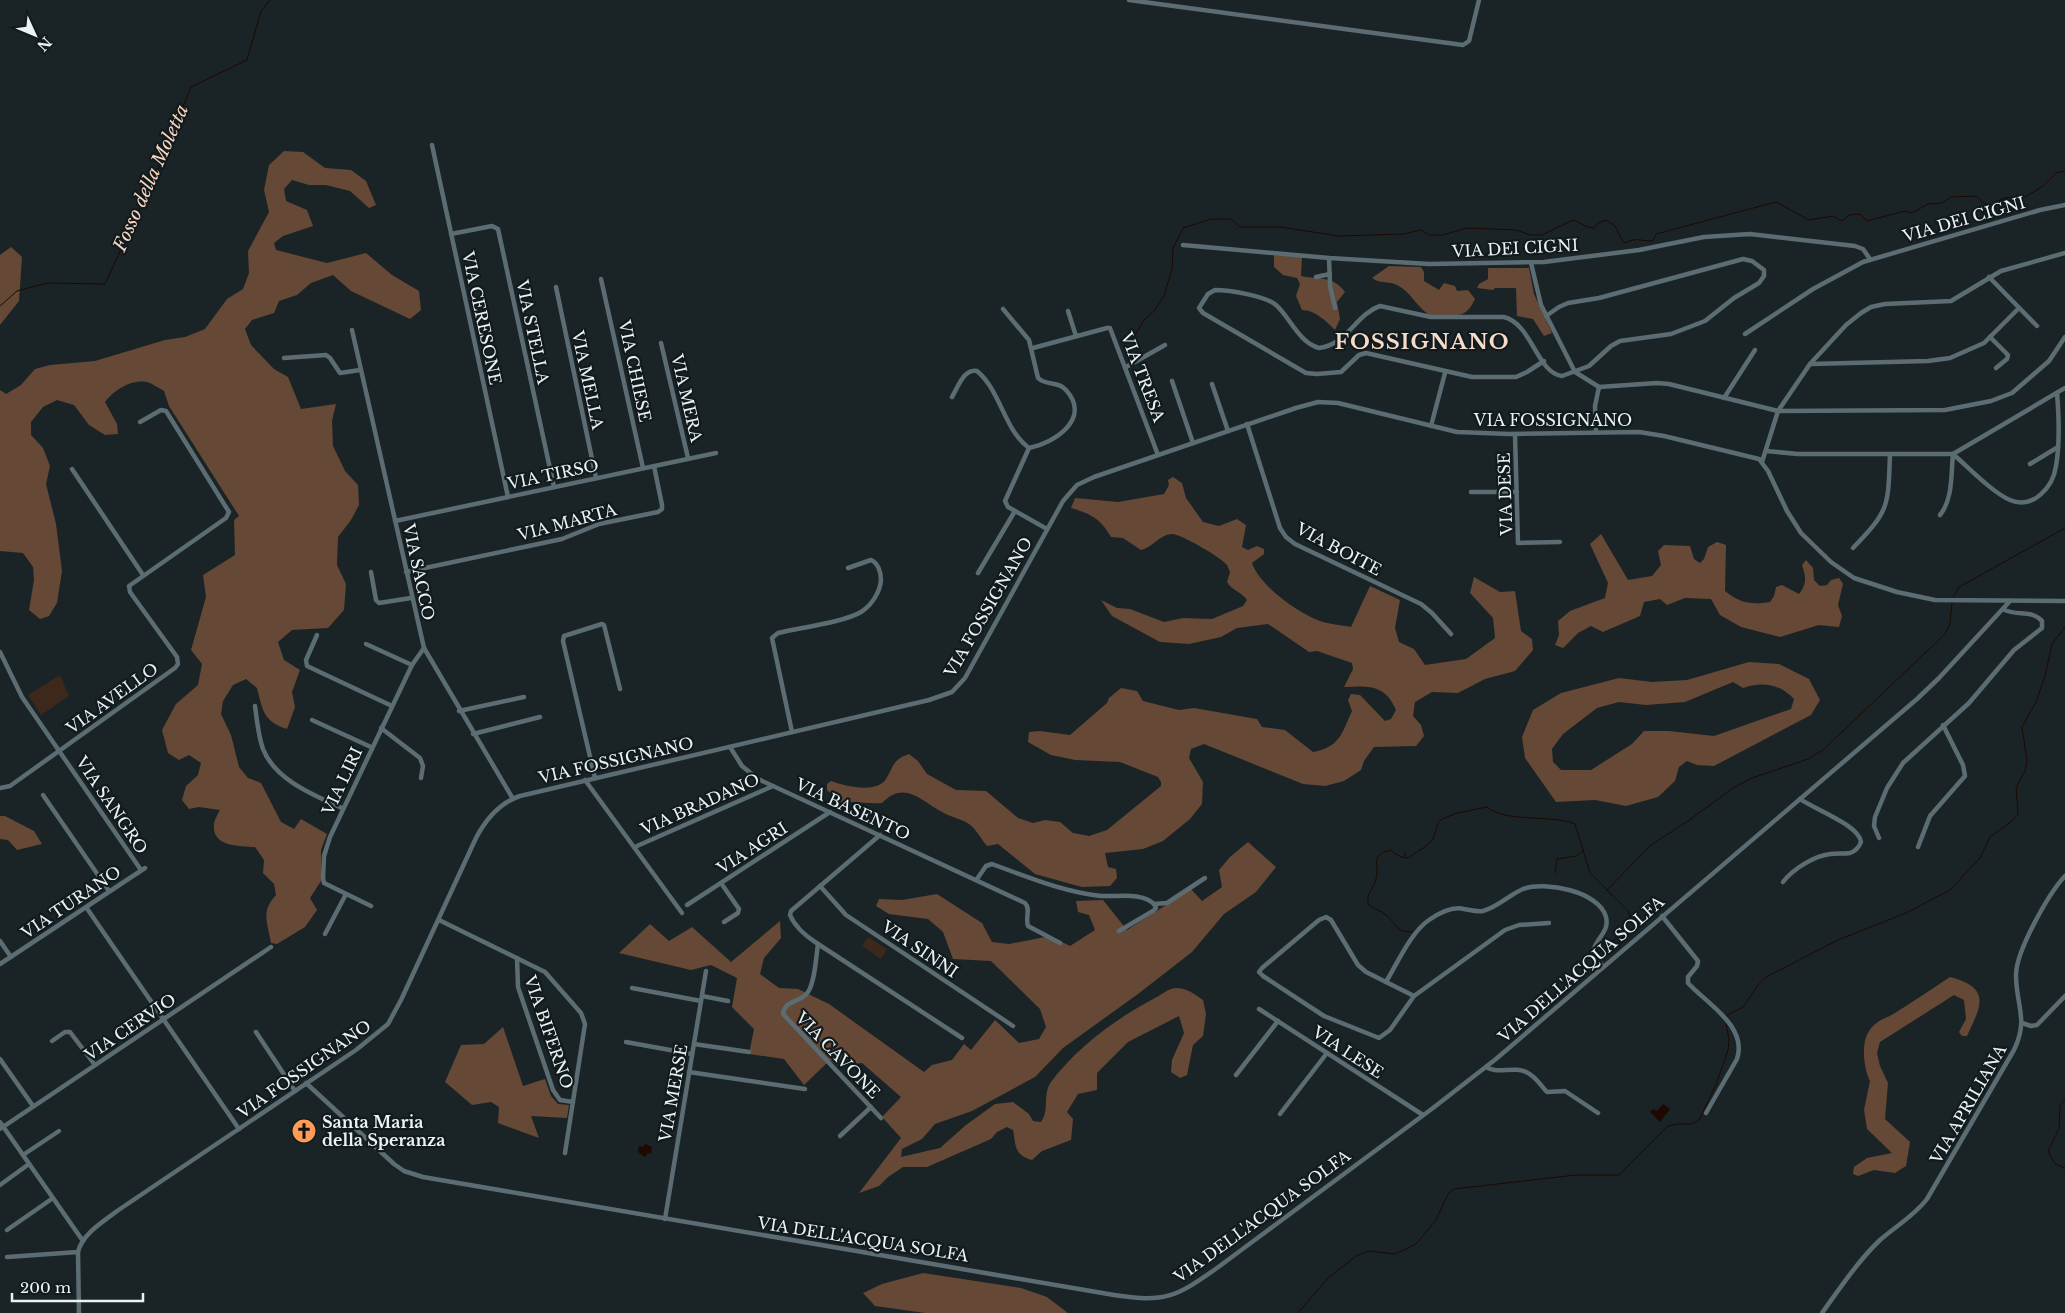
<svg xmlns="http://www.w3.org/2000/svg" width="2065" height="1313" font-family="'Libre Baskerville',serif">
<rect width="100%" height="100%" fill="#1a2427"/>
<g fill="#3d291c">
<polygon points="60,675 69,696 41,715 28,695"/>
<polygon points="868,937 887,949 881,959 862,946"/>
</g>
<g fill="#654835" fill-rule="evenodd">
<path d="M284 151 303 152 325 168 351 170 366 181 376 205 369 208 350 191 326 185H309L292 180 284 189 286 201 307 210 313 226 283 236 274 243 276 250 327 263 366 253 392 275 419 291 421 310 410 319 351 291 333 275 311 283 297 295 279 301 274 313 252 320 245 329 251 345 274 369 288 377 301 409 336 404 332 421 333 446 345 471 358 485 359 505 351 520 338 537 337 565 346 584 344 610 328 628 292 630 278 642 284 660 300 670 292 692 295 707 287 729C263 721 263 711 257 688L246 679 233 685 223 701 221 714 231 735 239 767 248 778 261 783 281 822 294 829 301 819 327 834 321 850V881L310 898 317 910 305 927 277 944 271 943C268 923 260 912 276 895L274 884 263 873 264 860 255 847C240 846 212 847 214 825 214 820 218 814 220 810L199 807 189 809 182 800 186 786 198 775 201 763 189 755 179 760 168 753 162 730 176 704 198 685 202 664 191 650 206 597 203 575 235 555 234 520 239 516 169 406 164 391C159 388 154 385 150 383 134 377 114 390 105 402L117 424 118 434 105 435 89 425 74 405 57 400 43 407 31 422V435L43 448 50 466 46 484 56 524 62 571 57 603 49 616 40 619 29 610 34 580 33 567 23 553 0 551V390L6 394 21 385 35 369 50 365 95 361 165 340 185 337 205 329 227 299 243 289 249 273 248 251 269 212 264 190 269 165Z"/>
<polygon points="11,247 22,257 19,301 0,325 0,255"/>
<path d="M1274 255 1302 257 1301 276C1320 280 1332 275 1345 292L1337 302 1340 319 1335 330C1326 321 1315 310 1302 310L1296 296 1300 284 1297 278 1283 275 1274 267Z"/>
<path d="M1389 266 1421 267 1424 272V281L1439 290 1444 283 1455 286 1457 291 1468 290 1475 299C1472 305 1469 311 1462 314 1458 316 1432 317 1428 314 1416 306 1411 292 1397 285 1389 281 1379 284 1372 278Z"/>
<polygon points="1488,268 1529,268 1534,294 1552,333 1544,336 1533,319 1517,316 1516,288 1495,288 1493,290 1477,288 1479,284 1488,279"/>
<path d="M1173 477 1182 483 1186 498 1203 522 1219 526 1237 519 1246 525 1242 547 1248 550 1257 546 1264 549V554L1252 563C1259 585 1298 613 1320 621 1329 624 1341 625 1351 627L1370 586 1400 600 1395 628 1399 642 1414 649 1425 665 1466 659 1495 638 1493 618 1470 593 1474 577 1500 592 1515 591 1521 631 1532 639 1533 650 1515 671 1485 679 1458 693 1432 692 1415 702 1413 716 1421 725 1424 736 1416 746 1374 747 1364 761 1361 770 1344 781 1325 786 1303 784 1204 744 1191 749 1189 758 1203 782 1202 804 1190 819 1163 841 1143 849 1105 853 1108 867 1116 869 1117 878 1110 886 1082 887 1035 874 998 844 987 846C981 839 976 829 969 824 962 819 951 817 944 813 922 802 905 779 882 803 867 804 854 801 840 802L827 790V784L831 781C844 786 877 794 886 779 894 766 892 760 909 754L918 761 927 774 956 790 986 791 1018 818 1033 823 1045 820 1060 822 1073 833 1089 836 1107 830 1161 786V782L1158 777 1120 762 1075 760 1051 755 1028 742 1029 732 1040 731 1070 735 1107 703 1109 698 1121 688 1137 691 1143 701 1179 710 1194 708 1257 719 1262 727 1285 730 1313 752C1340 747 1342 733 1352 711L1348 700 1351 694 1360 695 1385 721 1391 719 1396 710C1385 684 1368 686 1344 687L1353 669 1352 663 1317 651 1309 652 1268 624 1237 628 1221 637 1189 644 1160 642 1112 616 1101 600 1117 608 1130 609 1164 622 1183 618 1212 619 1243 606 1247 600C1241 591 1232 591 1227 582L1230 572C1229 570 1228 567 1227 565 1222 558 1181 534 1172 534 1159 535 1153 547 1141 550L1123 538 1111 537C1100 518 1091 514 1071 508L1075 498 1118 502 1164 494 1169 485 1168 480Z"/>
<path d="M1601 534 1628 580 1652 576 1661 565 1658 551 1664 545 1690 546 1694 559 1700 563 1704 559 1708 547 1717 542 1726 545 1725 591C1740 603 1751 605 1770 602L1774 596 1776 587 1782 585 1799 594C1807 584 1806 577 1802 565L1806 560 1813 568 1814 580 1820 586 1827 585 1831 580 1839 578 1843 584 1838 605 1842 616 1839 627 1819 625 1780 637 1741 627 1720 615 1711 599 1685 598 1667 605 1660 599 1644 602 1640 616 1603 632 1591 626 1578 633 1563 648 1555 645 1559 635 1558 621 1570 611 1605 598 1608 583 1590 544Z"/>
<path d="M1749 662 1779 664 1809 679 1820 700 1811 715 1714 766 1697 765 1687 761 1679 767 1675 781 1658 797 1626 806 1595 800 1556 802 1525 758 1522 737 1533 710 1561 693 1619 678 1652 682 1687 680ZM1733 682 1743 688C1762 681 1780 684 1794 699L1791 709 1714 736 1669 731H1644L1632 744 1591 770H1561L1553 762 1552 749 1563 734 1597 708 1619 702 1646 705 1685 702Z"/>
<polygon points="0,816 5,816 34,831 42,844 17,850 8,840 0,839"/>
<path d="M1248 842 1276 867 1256 892 1224 914 1192 952 1138 994 1063 1048 1035 1077 972 1111 935 1124 922 1139 902 1149 901 1157 940 1148 966 1125 995 1104 1013 1102 1029 1114 1033 1121 1041 1122C1050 1110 1042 1095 1051 1082 1077 1047 1117 1018 1155 998 1161 995 1169 988 1176 988 1187 988 1194 994 1203 1000L1206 1014 1203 1036 1193 1045 1187 1075 1180 1078 1171 1072 1172 1060 1184 1033 1179 1016 1128 1042 1097 1073V1090L1078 1094 1067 1112 1073 1119 1071 1140 1042 1151 1032 1160C1014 1155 1016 1146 1013 1130L1007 1127 997 1132 991 1139 927 1167H903L888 1177 879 1186 859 1193 901 1138 882 1117 901 1097 862 1063 838 1066 830 1060 804 1085 784 1059 749 1054 754 1029 732 1007 737 978 711 965 691 970 619 953 650 924 669 941 692 927 731 962 780 921 781 938 764 958 760 974 779 988 798 989 829 1004 924 1072 932 1065 952 1060 964 1044 971 1050 995 1020 1019 1043 1039 1039 1046 1027 1040 1009 991 961 953 959 943 932 928 919 889 914 876 906 879 899 902 900 937 894 982 923 992 942 1009 944 1050 936 1070 946 1095 930 1089 915 1078 912 1076 901 1103 900 1127 930 1191 889 1202 901 1222 887 1219 870 1230 857Z"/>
<path d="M1950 977C1992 988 1981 1006 1967 1036H1962L1959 1032 1966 1019 1964 1000 1954 995 1880 1042 1877 1053 1880 1066 1888 1083 1885 1119 1910 1142 1906 1166 1895 1173 1874 1170 1858 1176 1853 1174 1854 1167 1867 1158 1892 1153 1867 1129 1864 1110 1870 1081C1864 1070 1861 1044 1868 1033 1874 1021 1885 1019 1895 1013 1914 1001 1932 989 1950 977Z"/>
<polygon points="503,1027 523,1086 545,1079 551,1096 558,1104 569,1105 567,1118 531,1116 539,1138 498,1123 499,1107 491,1102 472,1105 445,1082 461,1045 484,1044"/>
<polygon points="923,1273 1021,1288 1047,1297 1068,1313 925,1313 875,1306 863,1293 882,1284"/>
</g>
<g fill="#1f0800">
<polygon points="1663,1104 1670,1109 1660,1122 1650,1112 1653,1109 1657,1111"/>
<polygon points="645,1144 652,1147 651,1154 648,1153 645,1157 638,1152 639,1146 643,1147"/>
</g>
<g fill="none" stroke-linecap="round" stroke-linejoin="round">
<g stroke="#1f0800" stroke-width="1">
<polyline points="0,306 17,291 47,283 105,284 154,178 191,87 247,60 261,11 270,0"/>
<path d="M1135 335 1144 320 1154 311 1164 296 1172 269 1173 248 1183 228 1211 219H1231L1240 227H1280L1339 236 1404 234 1421 230 1430 235H1443L1467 228 1516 230 1531 235H1542L1573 220C1581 222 1585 228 1594 228L1598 223 1606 220 1615 226 1624 243C1639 237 1638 241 1653 241L1656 234 1776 202 1809 220 1833 216 1842 221 1849 215 1860 214 1867 221 1905 211 1912 213 1928 204 1942 203 1951 197 1977 196 1982 202 1992 206C2002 196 2009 196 2022 199L2043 186 2056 173 2065 171"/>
<polyline points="1953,598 1959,587 2065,528"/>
<polyline points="1405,857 1405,852"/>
<polyline points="1555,873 1557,859 1576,856 1584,850"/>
<polyline points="1607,890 1651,845 1688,821 1733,788 1752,778 1808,759 1823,750 1945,634 1950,623 1952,602"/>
<path d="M1413 932C1394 932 1398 925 1386 915 1381 910 1373 909 1368 904 1366 893 1374 888 1376 879 1380 866 1369 855 1390 850L1401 857 1408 858 1429 844 1433 839 1438 823 1442 819 1457 813 1487 807C1505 823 1551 814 1575 824L1590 873 1628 911 1630 916 1622 933 1599 953"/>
<polyline points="1727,1015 1743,1007 1758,985 1766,977 1838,940 1906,913 1950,890 1980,858 1990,837 2012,821 2018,814 2016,788 2025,771 2027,761 2022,727 2036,702 2045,676 2052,644 2065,627"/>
<polyline points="2065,1100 2060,1105 2059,1129 2048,1151 2055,1164 2065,1168"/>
<polyline points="1298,1313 1327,1279 1356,1256 1368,1251 1395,1254 1416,1244 1436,1220 1448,1194 1454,1189 1576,1175 1619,1175 1668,1126 1677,1124 1692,1124 1699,1120 1716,1085 1728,1050 1729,1040 1726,1023"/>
</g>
<g stroke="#5b6d72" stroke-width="4.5">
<polyline points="1129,0 1463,45 1469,41 1479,0"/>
<polyline points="432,145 508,497"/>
<polyline points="451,234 492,226 498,229 554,487"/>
<polyline points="1183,245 1329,258 1429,264 1544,262 1639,250 1704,237 1750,234 1855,246 1863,249 1870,259"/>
<polyline points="1329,258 1330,286 1335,308"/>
<polyline points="1531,263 1541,305 1575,372 1599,387 1595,406 1596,432"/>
<polyline points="1316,277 1330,274"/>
<polyline points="1989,277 2037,326"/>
<polyline points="601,279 643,468"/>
<polyline points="556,287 596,478"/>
<path d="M1003 309 1029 340 1038 378C1046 386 1059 381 1066 390 1092 419 1054 443 1029 448L1005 501 1008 507 1047 529"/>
<polyline points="1068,311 1076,336"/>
<polyline points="352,330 424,648 513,799"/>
<polyline points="1745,334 1813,289 1863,262 2040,210 2065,205"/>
<polyline points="1990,337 2008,355 2007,359 1996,368"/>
<polyline points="661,343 688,458"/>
<polyline points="1033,348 1107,328 1110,328 1158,455"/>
<polyline points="284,358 326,355 330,358 340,373 360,370"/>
<path d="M1544 361 1527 372 1516 377H1472L1366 353 1359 355 1341 372 1317 374 1306 373 1203 313 1199 308 1208 294 1215 290C1229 290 1266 296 1276 305 1289 316 1299 343 1319 348 1347 345 1356 314 1380 306L1431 317H1504C1532 324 1537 373 1562 376L1589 366 1611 346 1620 341 1671 334 1705 321 1734 298 1759 283 1764 276V270L1752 261 1743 259 1599 298 1568 303 1559 307 1546 316"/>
<polyline points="1810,364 1928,361 1950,358 1984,343 2019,308"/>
<polyline points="1126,367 1165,345"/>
<polyline points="1172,381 1193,443"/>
<polyline points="1212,384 1228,431"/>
<polyline points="1599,387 1657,383 1669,384 1778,411 1945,410 1991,401 2012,393 2049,361 2065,337"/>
<path d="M952 397C958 387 964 368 977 371 1001 391 1004 430 1029 448"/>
<polyline points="1724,398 1755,350"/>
<polyline points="1247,424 1280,528 1286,537 1295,544 1421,604 1432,613 1451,634"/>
<polyline points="1431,426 1445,373"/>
<polyline points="1515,434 1518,543 1560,542"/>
<polyline points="1766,451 1798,454 1953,454 2065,388"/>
<path d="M1953 454C1968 467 1993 493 2010 500 2033 510 2053 487 2056 466 2060 443 2059 417 2057 393"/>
<polyline points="1762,462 1778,411 1810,364 1846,325 1861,313 1871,307 1885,304 1951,301 2001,271 2065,253"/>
<polyline points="2030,464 2058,447"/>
<polyline points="72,469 143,575"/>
<polyline points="1471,492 1517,492"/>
<path d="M1940 515C1953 499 1951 474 1953 454"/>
<polyline points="395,521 716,453"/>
<path d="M1853 548C1890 510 1888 506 1890 454"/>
<polyline points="371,572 376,600 379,603 411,598"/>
<polyline points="406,572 562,539 599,524 658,512 662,509 662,505 654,466"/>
<polyline points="978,573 1015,511"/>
<polyline points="317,635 306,660 307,666 392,706"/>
<polyline points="366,644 412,665"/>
<polyline points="0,652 22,697 141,870"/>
<path d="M255 706C257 720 258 735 263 749 275 780 314 795 342 808"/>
<polyline points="459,711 524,697"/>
<polyline points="312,720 371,747"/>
<polyline points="381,728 420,758 423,766 421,778"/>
<path d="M792 732 772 638 778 633C798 628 845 622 861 612 872 605 880 592 881 580 881 572 878 563 871 560L848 568"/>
<polyline points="473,734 540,717"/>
<path d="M730 747 742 766 758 779 1025 903C1031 909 1025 918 1028 926L1060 943"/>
<polyline points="595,778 563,641 564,636 602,624 604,625 620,689"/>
<polyline points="585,780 682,913"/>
<polyline points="0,788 10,786 175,668 178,664 177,657 130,592 129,586 226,518 229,512 166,411 161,410 140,422"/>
<polyline points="43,795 109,891"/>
<path d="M880 835 791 911 790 915C795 927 807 937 818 944 816 957 815 982 808 992 801 1003 785 999 783 1014L881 1118"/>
<path d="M1879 838 1874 826 1875 817 1887 788 1903 763 1969 703 2014 650 2042 628V621C2032 609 2015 617 2003 609"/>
<polyline points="637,846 773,786"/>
<polyline points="1918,847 1930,816 1965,776 1963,765 1943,725"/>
<path d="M977 879 986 866 992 864C1028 877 1063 892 1101 896 1118 897 1142 892 1154 904L1156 908 1153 911 1119 931"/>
<path d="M1783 882C1793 869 1814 856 1830 854 1837 853 1844 854 1850 853 1856 851 1859 847 1861 842 1859 825 1814 809 1800 799"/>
<polyline points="721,883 739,909 738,913 724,922"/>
<polyline points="820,886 846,915 1013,1026"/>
<polyline points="1154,904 1167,903 1205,878"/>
<polyline points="687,905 830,812"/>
<polyline points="371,906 324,883 323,878 324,856 330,837 412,665 424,648"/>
<polyline points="86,907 239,1129"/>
<path d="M1662 916 1698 961 1697 966 1688 977V983C1706 1003 1748 1026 1737 1059L1706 1113"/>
<polyline points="439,920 545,972 581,1013 585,1024 565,1153"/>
<polyline points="325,934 346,894"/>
<polyline points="0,941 11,957"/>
<polyline points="818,944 962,1038"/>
<polyline points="517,958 518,987 553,1090 560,1100 573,1102"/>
<polyline points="0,964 145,868"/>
<polyline points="1386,982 1366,972 1358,965 1331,920 1326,917 1319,920 1262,968 1259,972 1263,976 1324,1016 1379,1038 1390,1030 1414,996 1505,930 1519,925 1549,923"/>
<polyline points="632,988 701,1001"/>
<polyline points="702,996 728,1001"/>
<path d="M1414 996 1386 982C1397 964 1411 932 1429 920 1439 913 1452 906 1464 909 1471 910 1476 912 1483 911 1498 907 1509 895 1523 889 1545 881 1599 891 1606 917 1610 932 1595 939 1593 952L1603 967"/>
<polyline points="1259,1009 1423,1115"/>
<polyline points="2022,1023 2031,1026 2037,1025 2065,996"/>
<polyline points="256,1032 295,1091"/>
<polyline points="52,1041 65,1032 70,1032 95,1065"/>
<polyline points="626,1042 692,1054"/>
<polyline points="694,1044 749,1052"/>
<polyline points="0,1059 33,1106"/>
<path d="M1486 1067C1499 1075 1514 1065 1528 1073 1536 1077 1541 1086 1547 1092L1565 1091 1598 1113"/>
<polyline points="689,1072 805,1089"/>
<polyline points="1236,1075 1278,1021"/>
<path d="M306 1083 394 1164 404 1171 423 1177 1114 1295C1165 1303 1176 1297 1217 1268L1433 1108 1496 1059 1917 699 1939 678 2010 601"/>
<polyline points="1280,1114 1327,1053"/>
<polyline points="0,1122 83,1241"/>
<polyline points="0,1129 271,947"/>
<polyline points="840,1136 871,1107"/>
<polyline points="23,1155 59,1131"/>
<polyline points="0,1185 29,1164"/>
<polyline points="665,1219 706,971"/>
<polyline points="7,1230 53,1198"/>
<polyline points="7,1257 78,1252"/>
<path d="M79 1313 78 1252C82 1234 103 1222 117 1211L356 1050 388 1024 401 1000 476 838C486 819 499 803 520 796L929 700 952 692 965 678 1063 501 1077 485 1094 477 1296 408 1318 402 1338 403 1457 432 1509 434 1639 432 1664 436 1759 459 1768 471 1787 511 1801 533 1831 562 1854 578 1897 592 1935 600 2065 601"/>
<path d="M1822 1313C1840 1288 1858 1261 1880 1240 1896 1226 1914 1216 1927 1199L2014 1050C2029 1019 2016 1006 2016 975 2016 951 2049 893 2065 876"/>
</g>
</g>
<defs>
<symbol id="church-disc" viewBox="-11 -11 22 22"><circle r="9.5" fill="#fe9c57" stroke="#111a1d"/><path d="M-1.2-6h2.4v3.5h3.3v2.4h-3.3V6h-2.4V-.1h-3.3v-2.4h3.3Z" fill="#111"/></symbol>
</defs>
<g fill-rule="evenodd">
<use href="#church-disc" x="290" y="1117" width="28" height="28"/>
</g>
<g text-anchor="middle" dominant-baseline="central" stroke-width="4.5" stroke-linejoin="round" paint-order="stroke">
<g font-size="16" fill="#ebf2f4" stroke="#111a1d">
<text transform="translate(1964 219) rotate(-16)">VIA DEI CIGNI</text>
<text transform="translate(1515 248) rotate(-3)">VIA DEI CIGNI</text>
<text transform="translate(482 318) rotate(78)">VIA CERESONE</text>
<text transform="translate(533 332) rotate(78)">VIA STELLA</text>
<text transform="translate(635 371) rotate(78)">VIA CHIESE</text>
<text transform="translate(1143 377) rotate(69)">VIA TRESA</text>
<text transform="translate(588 380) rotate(78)">VIA MELLA</text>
<text transform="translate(687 398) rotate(77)">VIA MERA</text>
<text x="1553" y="420">VIA FOSSIGNANO</text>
<text transform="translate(553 474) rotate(-12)">VIA TIRSO</text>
<text transform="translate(1505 494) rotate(-92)">VIA DESE</text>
<text transform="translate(567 522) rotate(-15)">VIA MARTA</text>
<text transform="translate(1339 549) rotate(28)">VIA BOITE</text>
<text transform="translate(419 572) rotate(78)">VIA SACCO</text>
<text transform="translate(988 607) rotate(-60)">VIA FOSSIGNANO</text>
<text transform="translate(112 698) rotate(-36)">VIA AVELLO</text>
<text transform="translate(616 760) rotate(-13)">VIA FOSSIGNANO</text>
<text transform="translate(342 781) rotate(-65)">VIA LIRI</text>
<text transform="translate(700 804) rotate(-24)">VIA BRADANO</text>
<text transform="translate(112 805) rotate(56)">VIA SANGRO</text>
<text transform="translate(853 809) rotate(25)">VIA BASENTO</text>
<text transform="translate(752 848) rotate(-33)">VIA AGRI</text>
<text transform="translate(71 902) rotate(-34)">VIA TURANO</text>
<text transform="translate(920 949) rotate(34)">VIA SINNI</text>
<text transform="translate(1581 969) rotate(-41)">VIA DELL'ACQUA SOLFA</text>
<text transform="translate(130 1027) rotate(-34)">VIA CERVIO</text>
<text transform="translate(549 1032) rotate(71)">VIA BIFERNO</text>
<text transform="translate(1348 1052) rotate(33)">VIA LESE</text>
<text transform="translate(838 1055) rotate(46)">VIA CAVONE</text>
<text transform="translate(304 1069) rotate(-35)">VIA FOSSIGNANO</text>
<text transform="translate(673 1093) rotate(-80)">VIA MERSE</text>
<text transform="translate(1968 1104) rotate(-60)">VIA APRILIANA</text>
<text transform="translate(1262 1216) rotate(-36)">VIA DELL'ACQUA SOLFA</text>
<text transform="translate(863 1239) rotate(9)">VIA DELL'ACQUA SOLFA</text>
</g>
<g font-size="16" font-weight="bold" fill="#ebf2f4" stroke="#111a1d" text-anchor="start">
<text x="322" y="1122">Santa Maria<tspan x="322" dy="18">della Speranza</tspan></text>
</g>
<g font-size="18" font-style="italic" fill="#f9d6c1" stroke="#111a1d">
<text transform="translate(151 178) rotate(-66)">Fosso della Moletta</text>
</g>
<g font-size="21" font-weight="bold" letter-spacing="1" fill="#f7dbc9" stroke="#111a1d">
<text x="1422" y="342">FOSSIGNANO</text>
</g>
</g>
<g transform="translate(35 35) rotate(134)" stroke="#111a1d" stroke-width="4" paint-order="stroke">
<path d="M0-4L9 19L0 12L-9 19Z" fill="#ebf2f4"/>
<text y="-8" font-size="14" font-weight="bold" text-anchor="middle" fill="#ebf2f4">N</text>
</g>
<path d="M12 1293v8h131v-8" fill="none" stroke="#ebf2f4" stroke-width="2.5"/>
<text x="20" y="1293" font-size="15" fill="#ebf2f4" stroke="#111a1d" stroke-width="4" paint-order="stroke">200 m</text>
</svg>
